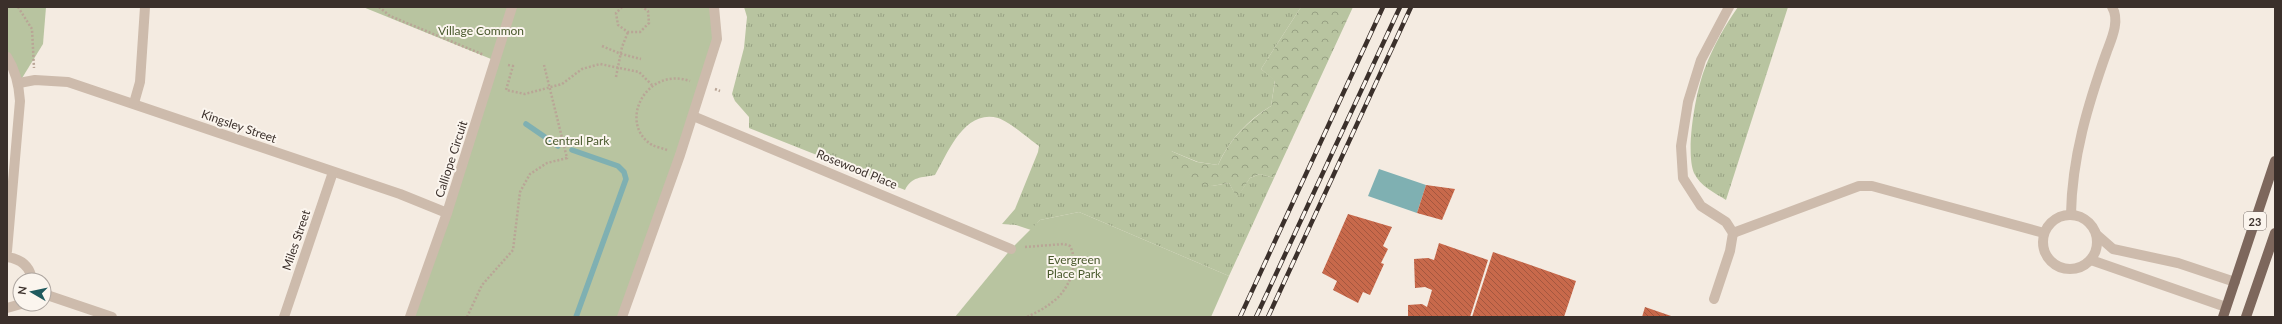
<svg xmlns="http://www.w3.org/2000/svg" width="2282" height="324" font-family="Lato,sans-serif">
<defs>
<pattern id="grass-tufts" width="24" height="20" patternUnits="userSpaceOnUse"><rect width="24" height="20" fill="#b8c4a0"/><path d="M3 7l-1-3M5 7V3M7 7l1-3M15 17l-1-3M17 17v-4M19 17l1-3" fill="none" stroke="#97a083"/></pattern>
<pattern id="forest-crowns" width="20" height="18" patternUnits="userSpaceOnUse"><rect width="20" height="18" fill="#b8c4a0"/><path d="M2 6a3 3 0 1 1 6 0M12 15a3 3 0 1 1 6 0" fill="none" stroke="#97a083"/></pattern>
<pattern id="building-back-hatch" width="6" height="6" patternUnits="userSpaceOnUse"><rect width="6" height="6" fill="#c8694b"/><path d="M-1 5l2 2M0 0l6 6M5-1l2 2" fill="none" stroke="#a4573f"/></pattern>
</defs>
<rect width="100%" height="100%" fill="#f4ebe1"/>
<g fill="url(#grass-tufts)">
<path d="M744 7H1301L1261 69 1275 80 1271 106C1248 120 1229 140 1218 165L1198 162 1171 151 1212 186 1229 183 1237 197 1250 178 1260 174 1274 178 1229 276 1079 212 1040 220 1031 230 1016 225 1002 224 1015 209 1038 152 1039 146C1028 138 1010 122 998 118 964 109 948 153 935 175 921 178 912 176 905 190L749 128V117L735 101 732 94 744 48 747 17Z"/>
<path d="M1738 7H1788L1726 200C1715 193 1700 186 1694 173 1685 151 1696 90 1705 68 1713 47 1725 25 1738 7Z"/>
</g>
<path fill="url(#forest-crowns)" d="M1301 7H1353L1274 178 1260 174 1250 178 1237 198 1229 183 1212 186 1198 184 1159 155 1171 151 1197 162 1218 165C1229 140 1248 121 1271 106L1275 81 1261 69Z"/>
<g fill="#b8c4a0">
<polygon points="7,7 46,7 43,44 19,83 7,57"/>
<polygon points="363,7 714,7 717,39 622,317 410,317 496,61"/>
<polygon points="1079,212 1229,276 1211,317 955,317 1011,249 1040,220"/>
</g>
<polygon fill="#7fb0b2" points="1379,169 1426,185 1417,213 1368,196"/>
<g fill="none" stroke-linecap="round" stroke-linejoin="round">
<g stroke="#7fb0b2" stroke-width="5.5">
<polyline points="526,124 558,146"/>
<polyline points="572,150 618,166 624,172 626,179 576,317"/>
</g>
</g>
<g fill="url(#building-back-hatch)">
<polygon points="1426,185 1455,189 1442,220 1417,213"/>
<polygon points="1348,214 1392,227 1383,246 1388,249 1381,263 1384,264 1370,295 1363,292 1358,303 1333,290 1337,281 1322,273"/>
<polygon points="1439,243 1488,260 1470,317 1408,317 1408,305 1422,304 1427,307 1432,290 1425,287 1415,288 1414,259 1428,258 1434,260"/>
<polygon points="1493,252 1576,281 1564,317 1472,317"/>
<polygon points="1645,307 1674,317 1642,317"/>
</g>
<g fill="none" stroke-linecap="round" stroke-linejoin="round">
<g stroke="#b9a596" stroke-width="2.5" stroke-dasharray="2 2" stroke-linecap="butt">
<polyline points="18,7 32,29 34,68"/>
<polyline points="379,7 390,16 484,55"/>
<polyline points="622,7 616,13 618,25 628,32 640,32 649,23 648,11 642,7"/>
<polyline points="602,46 621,54 641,59"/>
<polyline points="508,65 513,66 506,90 525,94 562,84 582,69 600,64 639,72 652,85"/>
<polyline points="616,77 622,47 628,32"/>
<polyline points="715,89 720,91"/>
<path d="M667 150C662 148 656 147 652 145 617 123 646 66 690 81"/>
<path d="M1025 247 1064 244 1070 246C1080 265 1068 292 1051 303 1044 309 1035 313 1027 317"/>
<polyline points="467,317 482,285 513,250 520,192 530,174 547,163 567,158 544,65"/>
</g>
<g stroke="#cdbbac" stroke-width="10">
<path d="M2071 214C2072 157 2088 104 2107 51 2112 38 2120 20 2112 7"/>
<circle cx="2070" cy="242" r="27"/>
<polyline points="1733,233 1859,186 1872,186 2044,233"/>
<polyline points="2097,235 2113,249 2178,263 2235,282"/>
<polyline points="2091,260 2226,307"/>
<polyline points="1714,299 1730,251 1733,233 1726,222 1701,206 1683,178 1681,146 1688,102 1701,60 1729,7"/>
</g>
<g stroke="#cdbbac" stroke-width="10">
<path d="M7 57C16 71 19 84 20 101L7 251"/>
<polyline points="19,83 35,80 68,82 400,194 447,213"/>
<polyline points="134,103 140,82 145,7"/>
<polyline points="693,116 1011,249"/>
<path d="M7 257C21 259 30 266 32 280"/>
<polyline points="44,294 112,317"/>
<polyline points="7,308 21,304"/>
<polyline points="284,317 333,172"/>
<polyline points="410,317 447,213 512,7"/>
<polyline points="622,317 680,155 717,39 714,7"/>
</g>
<g stroke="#7d675c" stroke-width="10">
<polyline points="2223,317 2275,161"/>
<polyline points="2246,317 2275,233"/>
</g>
<defs>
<g id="rail">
<polyline points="1240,317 1383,7"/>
<polyline points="1256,317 1400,7"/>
<polyline points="1268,317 1411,7"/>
</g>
</defs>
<use href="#rail" stroke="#3b302b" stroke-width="4.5"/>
<use href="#rail" stroke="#fbf5ee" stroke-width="3" stroke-dasharray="9" stroke-linecap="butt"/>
</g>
<g text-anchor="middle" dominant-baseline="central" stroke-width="4" stroke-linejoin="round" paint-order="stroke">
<rect fill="#fbf5ee" stroke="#756b66" stroke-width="1" x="2244" y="212" width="22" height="18" rx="3"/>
<g font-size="11" font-weight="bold" fill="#3b302b">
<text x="2255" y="221">23</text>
</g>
<g font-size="12" fill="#4a5a2e" stroke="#fbf5ee">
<text x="481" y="30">Village Common</text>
<text x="577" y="140">Central Park</text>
<text x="1074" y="259">Evergreen<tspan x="1074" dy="14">Place Park</tspan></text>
</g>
<g font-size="12" fill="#3b302b" stroke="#fbf5ee">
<text transform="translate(239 126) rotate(19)">Kingsley Street</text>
<text transform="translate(451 159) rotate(-72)">Calliope Circuit</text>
<text transform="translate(857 169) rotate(22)">Rosewood Place</text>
<text transform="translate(296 240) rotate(-71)">Miles Street</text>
</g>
</g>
<rect width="2282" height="324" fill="none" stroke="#3b302b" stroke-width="16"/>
<g transform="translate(32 292) rotate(279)"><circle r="19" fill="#fbf5ee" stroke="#aea6a0"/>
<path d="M0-3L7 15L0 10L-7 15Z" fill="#1f5a5e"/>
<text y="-6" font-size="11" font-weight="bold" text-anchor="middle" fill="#3b302b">N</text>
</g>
</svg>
